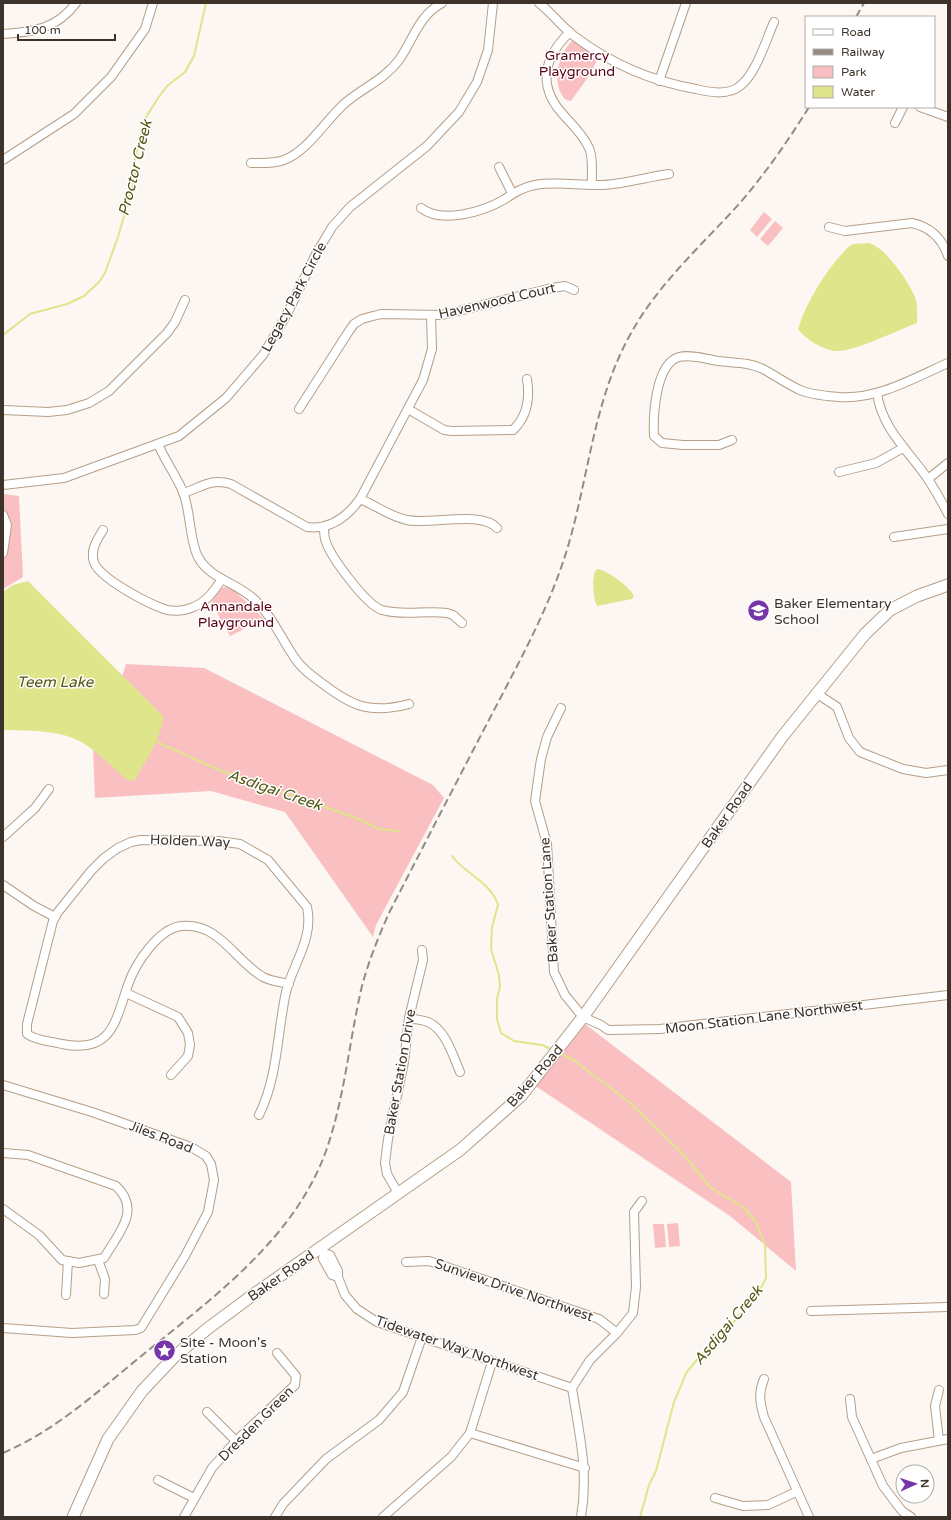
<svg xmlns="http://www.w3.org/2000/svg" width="951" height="1520" font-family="'Varela Round',sans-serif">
<rect width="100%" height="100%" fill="#fcf7f2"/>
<g fill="#fac0c1">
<path d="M572 41 577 42 599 55 591 73 571 101 566 100C551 86 557 55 572 41Z"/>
<polygon points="764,212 772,219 757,237 750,230"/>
<polygon points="775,221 783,228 768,246 760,239"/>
<polygon points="3,494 19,496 23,577 3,589"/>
<polygon points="225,587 235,591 264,619 230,636 211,602 222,588"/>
<polygon points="126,664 204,668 433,785 444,798 376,925 373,937 285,812 211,791 95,798 93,751 138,731 115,699"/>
<polygon points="581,1021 791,1182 796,1271 730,1216 531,1083"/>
<polygon points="678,1223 680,1246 669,1247 667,1224"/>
<polygon points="653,1224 664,1224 666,1247 655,1248"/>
</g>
<g fill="#dee58a">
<path d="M869 243C885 247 909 282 915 297 918 304 917 315 917 323 901 329 851 353 836 351 823 350 805 339 798 329 807 300 827 269 848 247L853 244Z"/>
<path d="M597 569C607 570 630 587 634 596L632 599 597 606C593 599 591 574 597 569Z"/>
<path d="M28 581 163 716C162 738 145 761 135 780L129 781C115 770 103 757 89 747 66 729 31 731 3 730V592L13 585Z"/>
</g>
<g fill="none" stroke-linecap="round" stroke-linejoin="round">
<g stroke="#dee58a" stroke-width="2">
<polyline points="3,335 30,314 67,304 84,296 99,282 105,273 118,237 135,177 135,159 145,119 158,98 167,86 185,72 194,56 206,3"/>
<polyline points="155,741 219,770 359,819 379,829 398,831"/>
<path d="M452 856C465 874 491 882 498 905L492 927 491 949 499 975 500 987 497 999V1019L501 1033 514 1041 542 1045 553 1050"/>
<polyline points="560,1053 575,1061 629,1102 684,1155 711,1188 743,1207 756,1222 765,1245 766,1278 760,1290 713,1347 706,1349 686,1373 683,1381 674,1402 656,1471 649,1485 640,1517"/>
</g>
<defs>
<g id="minor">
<path d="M539 3C552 13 561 26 574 36 611 64 650 81 696 89 709 92 728 96 740 86 756 74 766 40 774 22"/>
<path d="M570 32C545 56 537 84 561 112 571 124 583 134 589 148 594 158 591 174 592 185"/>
<path d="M3 34C33 32 57 29 76 3"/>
<polyline points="659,81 686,3"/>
<polyline points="920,107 948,117"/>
<polyline points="895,123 903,107"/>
<polyline points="3,160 74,114 111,77 145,29 153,3"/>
<path d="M251 163C262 163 274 164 284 160 307 152 326 120 344 104 362 88 384 80 399 60 413 40 419 15 442 3"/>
<polyline points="499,167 512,193"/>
<path d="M421 208C442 224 483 212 505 199 514 193 523 187 535 185 557 181 580 186 602 185 624 184 647 177 669 174"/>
<path d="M829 227 845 231 912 223C930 227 942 238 948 256"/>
<path d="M877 393C882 429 908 450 928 479 935 490 942 502 948 514"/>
<polyline points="299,409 349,331 354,324 362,319 373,316 381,314 442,315 552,288 565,286 574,290"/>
<path d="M408 409 444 430 452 431 513 430C528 416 530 398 527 379"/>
<polyline points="3,410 48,412 67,410 89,403 109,391 167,333 175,322 185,300"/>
<path d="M732 440 719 445H683L662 443 654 436C653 417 655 364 679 357 690 354 707 359 718 361 734 363 749 362 763 369 776 376 787 384 800 390 811 395 827 396 839 397 877 400 914 378 948 363"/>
<path d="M158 444C165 461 176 475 183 492 191 512 189 539 198 557 210 579 238 583 255 600 272 616 281 638 294 657 301 668 312 676 323 684 353 707 371 714 409 704"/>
<polyline points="839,472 876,463 903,448"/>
<polyline points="928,479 948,463"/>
<polyline points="3,485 64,478 179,436 226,398 263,355 287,314 316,254 332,227 350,207 427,146 459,112 477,82 488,50 493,3"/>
<path d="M183 493C203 487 210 478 231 484L307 527C330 530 347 517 360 499L423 380 432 349 431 316"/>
<path d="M360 499C375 505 391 517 407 520 430 525 481 510 497 528"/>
<polyline points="3,515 7,525 3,553"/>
<path d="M324 527C324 532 324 537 326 542 331 557 366 605 382 610 402 616 426 610 447 613L453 615 462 623"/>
<path d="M103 530C97 540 90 550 94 562 99 578 147 603 164 609 172 612 183 611 191 608 206 603 214 591 222 579"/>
<polyline points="894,537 948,529"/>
<polyline points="816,693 837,707 849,738 860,752 903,769 926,773 948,770"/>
<polyline points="561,708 547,737 541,759 535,801 547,844 554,972 565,995 583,1017 601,1025 608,1030 660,1029 948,995"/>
<polyline points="3,837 35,808 49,789"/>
<polyline points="3,885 34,906 55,917"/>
<polyline points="126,993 178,1017 188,1033 190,1045 188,1056 171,1075"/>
<path d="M409 1018C415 1019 422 1020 428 1022 446 1030 453 1056 460 1072"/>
<polyline points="3,1085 92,1112 191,1147 206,1156 211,1164 214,1180 208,1212 185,1256 141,1328 135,1330 72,1333 3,1328"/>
<path d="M259 1115C278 1077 277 1033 286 992 293 964 314 938 307 907L268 860 240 844 218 841 141 840 131 842 118 848 104 858 91 871 58 912 53 921 27 1024V1034C37 1041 50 1041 62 1044 112 1054 115 1022 128 985 135 964 158 929 181 926 219 922 234 960 263 977 271 981 280 982 289 984"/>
<path d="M3 1153 28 1155 116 1186C142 1210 118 1234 104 1258L79 1263 62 1260 39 1235 3 1209"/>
<polyline points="398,1193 387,1174 385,1163 388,1139 404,1062 409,1018 423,960 422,950"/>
<polyline points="321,1249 324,1253 323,1259 332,1275 338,1277"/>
<polyline points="324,1253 330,1255 338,1271 338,1277 345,1295 357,1309 377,1322 572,1388"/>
<polyline points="98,1260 105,1279 104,1294"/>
<polyline points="406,1262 429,1261 599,1319 617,1333"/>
<polyline points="66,1295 68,1261"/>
<polyline points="811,1311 948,1307"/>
<path d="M764 1379C758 1393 760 1403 764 1417L809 1517"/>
<polyline points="939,1390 935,1406 939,1440"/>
<polyline points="850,1399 852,1417 883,1486 902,1511 911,1517"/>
<polyline points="207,1412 236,1441"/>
<polyline points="470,1433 585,1468"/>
<polyline points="871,1459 901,1448 948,1439"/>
<polyline points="158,1480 194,1498"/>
<polyline points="715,1498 743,1506 768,1505 796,1492"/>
<polyline points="184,1517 212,1468 236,1441 295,1385 296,1376 277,1353"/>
<polyline points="275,1517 283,1504 326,1459 379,1420 403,1392 422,1337"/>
<polyline points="383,1517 451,1457 470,1433 492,1362"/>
<path d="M581 1517C589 1471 579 1433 572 1388L590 1360 617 1333 633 1313 636 1287 634 1212 642 1201"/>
</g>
<polyline id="secondary" points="73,1517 108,1439 142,1391 174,1357 207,1329 257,1292 460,1150 521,1096 583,1017 782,737 865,634 890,610 917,596 948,585"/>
</defs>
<use href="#minor" stroke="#b69e87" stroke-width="10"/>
<use href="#secondary" stroke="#b69e87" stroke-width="13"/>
<use href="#minor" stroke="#fff" stroke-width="8"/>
<use href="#secondary" stroke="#fff" stroke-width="11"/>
<g stroke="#938b84" stroke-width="2" stroke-dasharray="8 4" stroke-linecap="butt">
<polyline points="856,17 864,3"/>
<path d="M3 1453C56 1430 96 1393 140 1357 211 1299 294 1240 326 1151 345 1097 349 1041 362 986 369 960 379 935 390 911 424 845 458 779 492 714 517 666 543 619 561 568 588 492 590 407 630 335 657 285 701 246 739 204 765 174 788 141 809 107"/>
</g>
</g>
<defs>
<symbol id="school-disc" viewBox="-11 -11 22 22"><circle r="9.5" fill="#7735aa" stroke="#fff"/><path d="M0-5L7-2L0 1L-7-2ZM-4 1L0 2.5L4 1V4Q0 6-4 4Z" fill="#fff"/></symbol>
<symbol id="sight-disc" viewBox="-11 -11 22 22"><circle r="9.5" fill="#7735aa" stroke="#fff"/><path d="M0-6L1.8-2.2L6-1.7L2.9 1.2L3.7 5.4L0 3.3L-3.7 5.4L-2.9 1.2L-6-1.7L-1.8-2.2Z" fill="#fff"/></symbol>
</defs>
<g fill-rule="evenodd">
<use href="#school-disc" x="746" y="598" width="25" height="25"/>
<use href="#sight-disc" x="152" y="1338" width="25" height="25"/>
</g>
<g text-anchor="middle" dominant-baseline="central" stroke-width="3" stroke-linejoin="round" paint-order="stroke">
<g font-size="14" fill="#590216" stroke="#fff">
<text x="577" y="55">Gramercy<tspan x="577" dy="16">Playground</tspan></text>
<text x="236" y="606">Annandale<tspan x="236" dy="16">Playground</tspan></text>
</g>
<g font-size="14" fill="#3d332a" stroke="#fff">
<text transform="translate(294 297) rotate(-62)">Legacy Park Circle</text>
<text transform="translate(497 301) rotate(-13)">Havenwood Court</text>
<text transform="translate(727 815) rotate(-55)">Baker Road</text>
<text transform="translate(190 841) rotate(2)">Holden Way</text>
<text transform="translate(549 900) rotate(-94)">Baker Station Lane</text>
<text transform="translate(764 1017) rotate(-7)">Moon Station Lane Northwest</text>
<text transform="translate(400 1072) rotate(-80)">Baker Station Drive</text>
<text transform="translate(535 1076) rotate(-49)">Baker Road</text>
<text transform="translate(161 1137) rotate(21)">Jiles Road</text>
<text transform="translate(281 1276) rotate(-35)">Baker Road</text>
<text transform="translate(514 1290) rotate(19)">Sunview Drive Northwest</text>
<text transform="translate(457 1348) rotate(19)">Tidewater Way Northwest</text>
<text transform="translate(256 1424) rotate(-45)">Dresden Green</text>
</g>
<g font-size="14" fill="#3d332a" stroke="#fff" text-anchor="start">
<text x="774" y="603">Baker Elementary<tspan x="774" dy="16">School</tspan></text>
<text x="180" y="1342">Site - Moon's<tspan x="180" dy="16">Station</tspan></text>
</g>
<g font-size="15" font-style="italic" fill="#535713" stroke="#fff">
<text transform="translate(135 168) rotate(-76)">Proctor Creek</text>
<text x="55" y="682">Teem Lake</text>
<text transform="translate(275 790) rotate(19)">Asdigai Creek</text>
<text transform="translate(728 1325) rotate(-50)">Asdigai Creek</text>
</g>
</g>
<rect width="951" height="1520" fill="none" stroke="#3d332a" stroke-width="8"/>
<rect x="805" y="16" width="130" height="92" fill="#ffffff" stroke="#b1adaa"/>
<rect x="813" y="29" width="20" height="6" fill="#ffffff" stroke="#b1adaa"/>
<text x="841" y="36" font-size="12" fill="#3d332a">Road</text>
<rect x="813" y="49" width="20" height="6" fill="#938b84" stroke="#b1adaa"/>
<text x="841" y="56" font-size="12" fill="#3d332a">Railway</text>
<rect x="813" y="66" width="20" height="12" fill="#fac0c1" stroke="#b1adaa"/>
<text x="841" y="76" font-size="12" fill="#3d332a">Park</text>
<rect x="813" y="86" width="20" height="12" fill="#dee58a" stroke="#b1adaa"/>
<text x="841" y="96" font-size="12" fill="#3d332a">Water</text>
<g transform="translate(915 1484) rotate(87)"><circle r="19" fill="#ffffff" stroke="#b1adaa"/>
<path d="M0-3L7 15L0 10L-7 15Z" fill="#7735aa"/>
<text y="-6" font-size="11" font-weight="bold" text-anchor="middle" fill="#3d332a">N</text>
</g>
<path d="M18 34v6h97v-6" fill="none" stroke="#3d332a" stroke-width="2"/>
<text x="24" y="34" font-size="12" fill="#3d332a" stroke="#ffffff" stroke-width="3" paint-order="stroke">100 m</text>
</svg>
